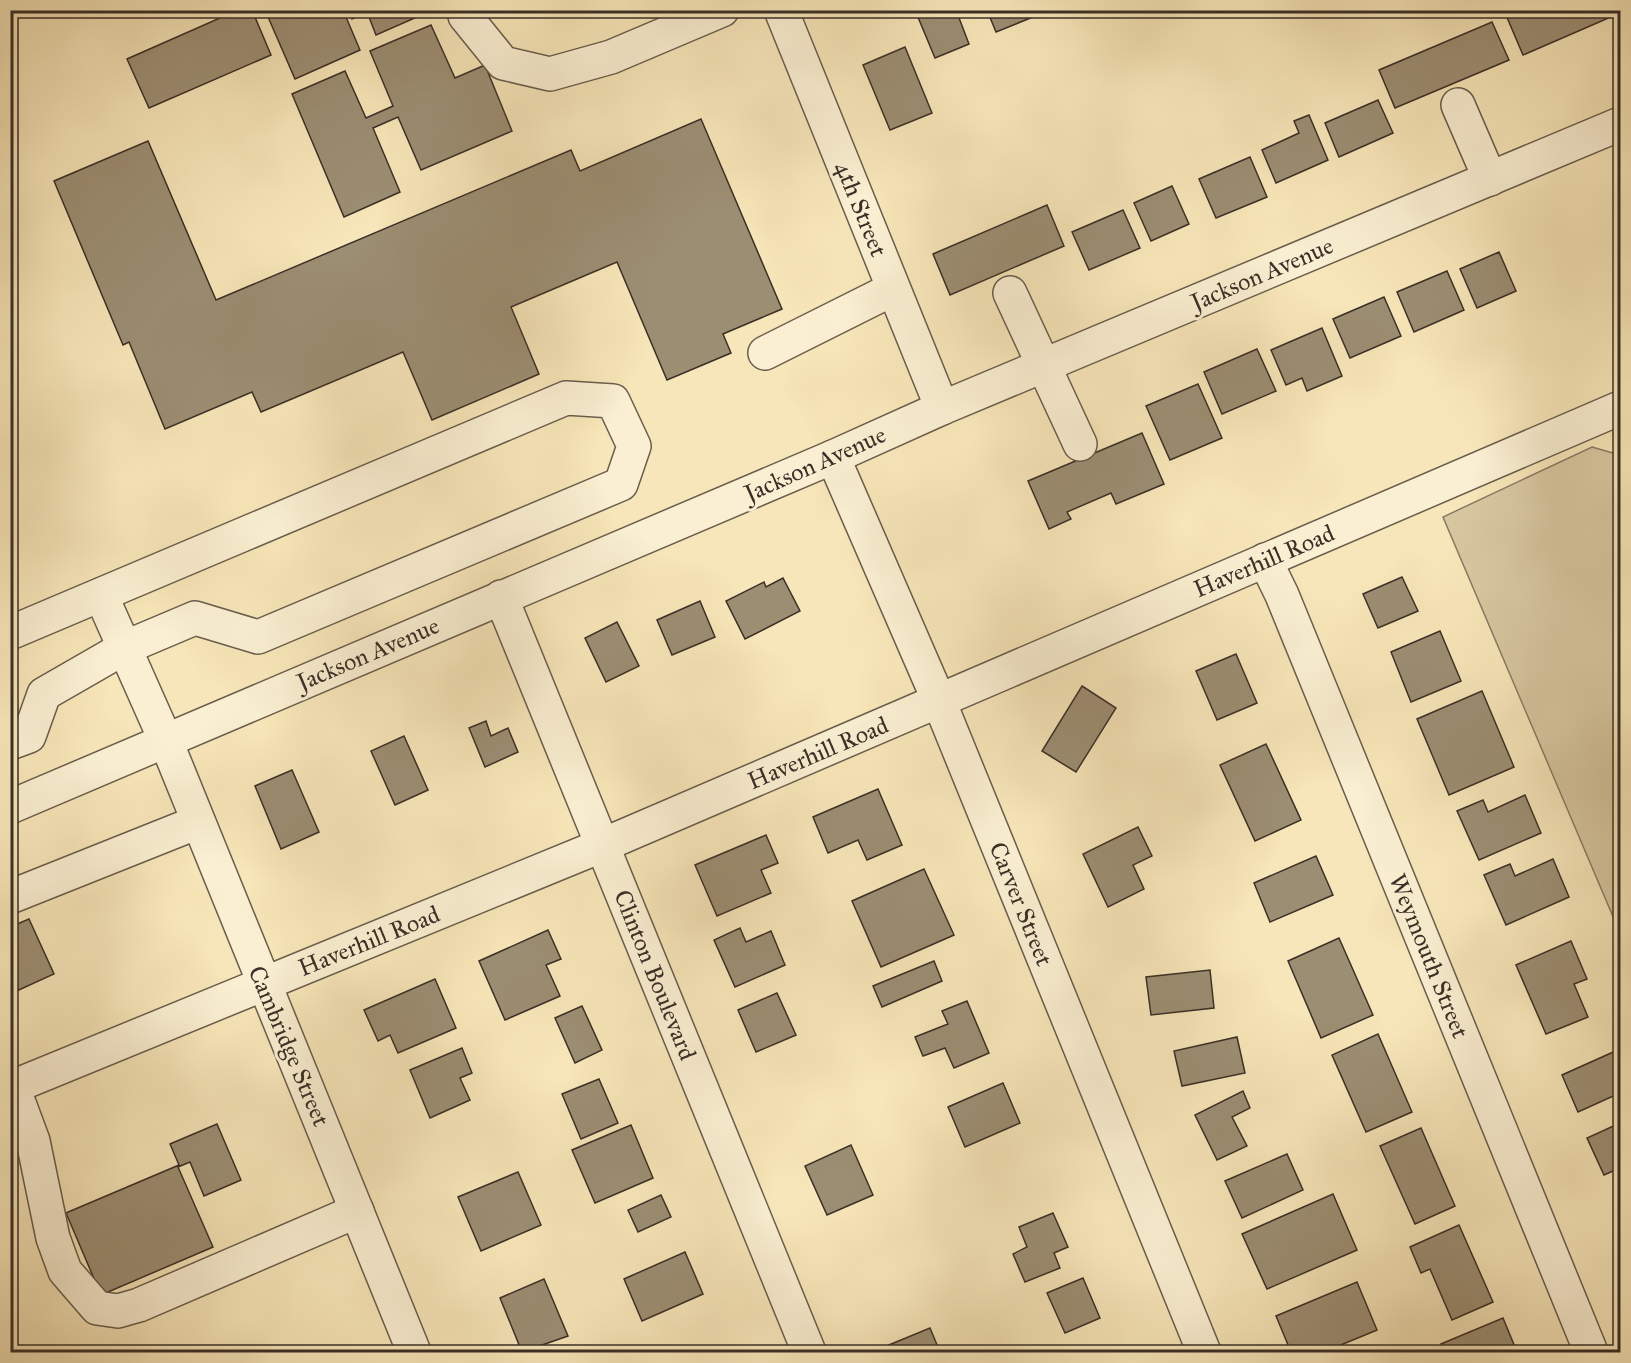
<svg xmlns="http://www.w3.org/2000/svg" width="1631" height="1363" font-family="'IM FELL Great Primer',serif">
<rect width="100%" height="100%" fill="#f7e6b9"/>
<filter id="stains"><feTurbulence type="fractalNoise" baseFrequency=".00333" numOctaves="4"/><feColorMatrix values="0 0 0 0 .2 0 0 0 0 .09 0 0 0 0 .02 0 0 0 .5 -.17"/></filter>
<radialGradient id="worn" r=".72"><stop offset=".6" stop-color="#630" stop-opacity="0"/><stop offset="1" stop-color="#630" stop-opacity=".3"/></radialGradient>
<polygon fill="#d7c7a0" stroke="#887b64" stroke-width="1.5" points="1592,447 1620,455 1620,933 1443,517"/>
<g fill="#9c8e73" stroke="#3a2f27" stroke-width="1.5">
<polygon points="238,10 252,10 271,55 149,108 127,59"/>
<polygon points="265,10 343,10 360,50 295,79"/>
<polygon points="349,10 425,10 426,13 376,35 367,12 352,19"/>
<polygon points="915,10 956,10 969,44 935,58"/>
<polygon points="987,10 1031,10 1033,17 996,32"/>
<polygon points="1516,10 1620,10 1620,13 1523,55 1506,15"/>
<polygon points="1492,22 1509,60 1395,108 1379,70"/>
<polygon points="431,25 455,78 485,65 512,131 421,170 398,117 373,128 400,192 344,217 292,94 345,71 366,118 393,106 370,51"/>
<polygon points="905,47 932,113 890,130 863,65"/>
<polygon points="1378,100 1393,133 1339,157 1325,123"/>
<polygon points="1309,115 1328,160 1276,183 1262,150 1299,133 1294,121"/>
<polygon points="701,119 782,309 723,334 731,353 667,380 617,262 511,307 539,374 432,420 403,352 261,412 252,392 165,429 129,342 123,345 54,181 148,141 216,300 571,150 580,171"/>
<polygon points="1250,157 1267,197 1216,218 1199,179"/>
<polygon points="1172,186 1189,224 1151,241 1134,203"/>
<polygon points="1047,205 1064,246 950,295 933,254"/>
<polygon points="1123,210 1140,248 1089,270 1072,232"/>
<polygon points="1499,252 1516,291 1477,308 1460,269"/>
<polygon points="1447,271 1464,310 1414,332 1397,292"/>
<polygon points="1384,297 1401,336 1350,358 1333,319"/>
<polygon points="1322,328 1342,376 1307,391 1302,378 1286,385 1271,350"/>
<polygon points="1257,349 1276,391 1222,414 1204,372"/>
<polygon points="1198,384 1222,438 1170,460 1146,406"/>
<polygon points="1142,433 1164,484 1116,504 1111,493 1067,512 1071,519 1049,529 1028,481"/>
<polygon points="1402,577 1418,611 1378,628 1363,594"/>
<polygon points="783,578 800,611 745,639 726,601 764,582 766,587"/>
<polygon points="700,601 715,637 672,655 657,620"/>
<polygon points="617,622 639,666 606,682 585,638"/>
<polygon points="1440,631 1461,681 1411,702 1391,652"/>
<polygon points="1236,654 1257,703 1217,720 1196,671"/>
<polygon points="1082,686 1116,708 1076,772 1042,751"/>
<polygon points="1482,691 1514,767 1449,795 1417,719"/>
<polygon points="486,721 491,736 508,728 518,752 485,767 469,728"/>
<polygon points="404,736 428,790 395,805 371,751"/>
<polygon points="1266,744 1301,820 1255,841 1220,765"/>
<polygon points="292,770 319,832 281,849 255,786"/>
<polygon points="878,789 902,845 867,860 858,840 828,853 813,817"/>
<polygon points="1525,795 1541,833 1479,860 1457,811 1483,800 1488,812"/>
<polygon points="1138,827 1152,856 1133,865 1144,889 1108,907 1083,854"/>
<polygon points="766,835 778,863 761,870 771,893 717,916 695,865"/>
<polygon points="1316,856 1333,895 1270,922 1254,883"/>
<polygon points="1553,859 1569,897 1506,925 1484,875 1510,864 1515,876"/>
<polygon points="924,869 954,935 881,967 852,901"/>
<polygon points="29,919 54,974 10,994 10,927"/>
<polygon points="740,928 746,942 771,931 785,965 735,987 714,940"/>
<polygon points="548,930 561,959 546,965 560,996 505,1020 479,961"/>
<polygon points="1339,938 1373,1015 1321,1038 1288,961"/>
<polygon points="1571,941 1587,979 1574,984 1588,1017 1546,1034 1516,965"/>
<polygon points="934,961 942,981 882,1007 873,986"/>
<polygon points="1210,970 1214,1008 1151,1015 1146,977"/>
<polygon points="435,979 456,1028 398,1053 390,1035 378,1041 364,1010"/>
<polygon points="777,993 796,1035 756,1052 738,1010"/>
<polygon points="967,1001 989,1053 954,1068 945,1048 923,1056 915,1037 948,1024 942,1011"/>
<polygon points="582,1006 602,1050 575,1063 555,1018"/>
<polygon points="1378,1034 1412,1112 1366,1132 1332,1055"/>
<polygon points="1237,1037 1245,1073 1182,1086 1174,1051"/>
<polygon points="462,1048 472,1073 460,1078 470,1100 430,1118 410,1070"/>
<polygon points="1620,1049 1620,1093 1578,1112 1562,1075"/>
<polygon points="599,1079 618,1123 581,1139 562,1094"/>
<polygon points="1003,1083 1020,1123 965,1147 948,1107"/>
<polygon points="1243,1091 1250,1108 1232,1117 1247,1146 1217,1160 1195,1115"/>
<polygon points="1620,1123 1620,1168 1604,1175 1587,1138"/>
<polygon points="217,1124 241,1180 204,1196 190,1162 178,1167 213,1247 101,1295 66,1213 179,1165 170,1144"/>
<polygon points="631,1125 653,1178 595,1203 572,1150"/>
<polygon points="1421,1128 1455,1206 1415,1224 1380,1146"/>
<polygon points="851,1145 873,1195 827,1215 805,1166"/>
<polygon points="1287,1154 1303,1190 1242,1218 1225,1181"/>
<polygon points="518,1172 541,1225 481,1251 458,1197"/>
<polygon points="1333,1194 1357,1250 1267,1289 1242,1234"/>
<polygon points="661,1195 671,1217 638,1232 628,1210"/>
<polygon points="1053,1213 1068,1247 1054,1253 1060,1268 1025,1282 1013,1254 1027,1247 1019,1227"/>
<polygon points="1459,1225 1493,1302 1452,1320 1430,1269 1421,1273 1410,1247"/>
<polygon points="685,1252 703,1294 642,1321 624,1279"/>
<polygon points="1083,1278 1100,1318 1065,1333 1047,1293"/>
<polygon points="544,1279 568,1336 522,1352 500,1298"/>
<polygon points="1357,1282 1377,1330 1324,1352 1291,1352 1276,1316"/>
<polygon points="1503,1318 1517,1352 1445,1352 1441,1344"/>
<polygon points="930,1328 940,1352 886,1352 884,1347"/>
</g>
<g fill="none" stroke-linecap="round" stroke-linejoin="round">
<defs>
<g id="minor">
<polyline points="464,10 465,16 503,63 550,74 611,57 722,10"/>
<polyline points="781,10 942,408"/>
<polyline points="1458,105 1490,179"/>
<polyline points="1010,293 1080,444"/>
<polyline points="765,353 893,289"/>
<polyline points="833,457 939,701 1204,1352"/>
<polyline points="1265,560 1282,595 1591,1352"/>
<polyline points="101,595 165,739 414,1352"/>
<polyline points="501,597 809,1352"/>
<polyline points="10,633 566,398 613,401 634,446 621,484 258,637 195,618 124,648 44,694 29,736 10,743"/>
<polyline points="10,807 833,457 942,408 1620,124"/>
<polyline points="10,897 198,822"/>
<polyline points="13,1087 33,1141 53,1238 65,1271 97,1308 118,1311 139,1305 357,1211"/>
<polyline points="10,1088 603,845 1620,408"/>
</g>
</defs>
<use href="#minor" stroke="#695d4c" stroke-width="36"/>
<use href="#minor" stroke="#faefd2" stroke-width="33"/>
</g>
<g text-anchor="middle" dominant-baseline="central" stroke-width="6" stroke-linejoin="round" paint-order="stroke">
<g font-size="24" fill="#3a2f27" stroke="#faefd2">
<text transform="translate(861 209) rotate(68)">4th Street</text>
<text transform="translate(1262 274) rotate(-23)">Jackson Avenue</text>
<text transform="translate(815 464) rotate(-24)">Jackson Avenue</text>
<text transform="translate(1264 561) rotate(-23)">Haverhill Road</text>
<text transform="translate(368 654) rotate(-23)">Jackson Avenue</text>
<text transform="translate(818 753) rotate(-23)">Haverhill Road</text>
<text transform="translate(1021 904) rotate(68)">Carver Street</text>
<text transform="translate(369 941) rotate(-22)">Haverhill Road</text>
<text transform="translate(1429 956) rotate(68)">Weymouth Street</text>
<text transform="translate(655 975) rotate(68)">Clinton Boulevard</text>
<text transform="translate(289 1046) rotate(67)">Cambridge Street</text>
</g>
</g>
<rect width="1631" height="1363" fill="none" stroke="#f7e6b9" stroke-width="36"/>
<rect x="12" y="12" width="1607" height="1339" fill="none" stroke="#3a2f27" stroke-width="3"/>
<rect x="18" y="18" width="1595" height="1327" fill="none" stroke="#3a2f27" stroke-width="1.5"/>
<rect width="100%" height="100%" filter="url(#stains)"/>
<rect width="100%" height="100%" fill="url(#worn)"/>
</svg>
